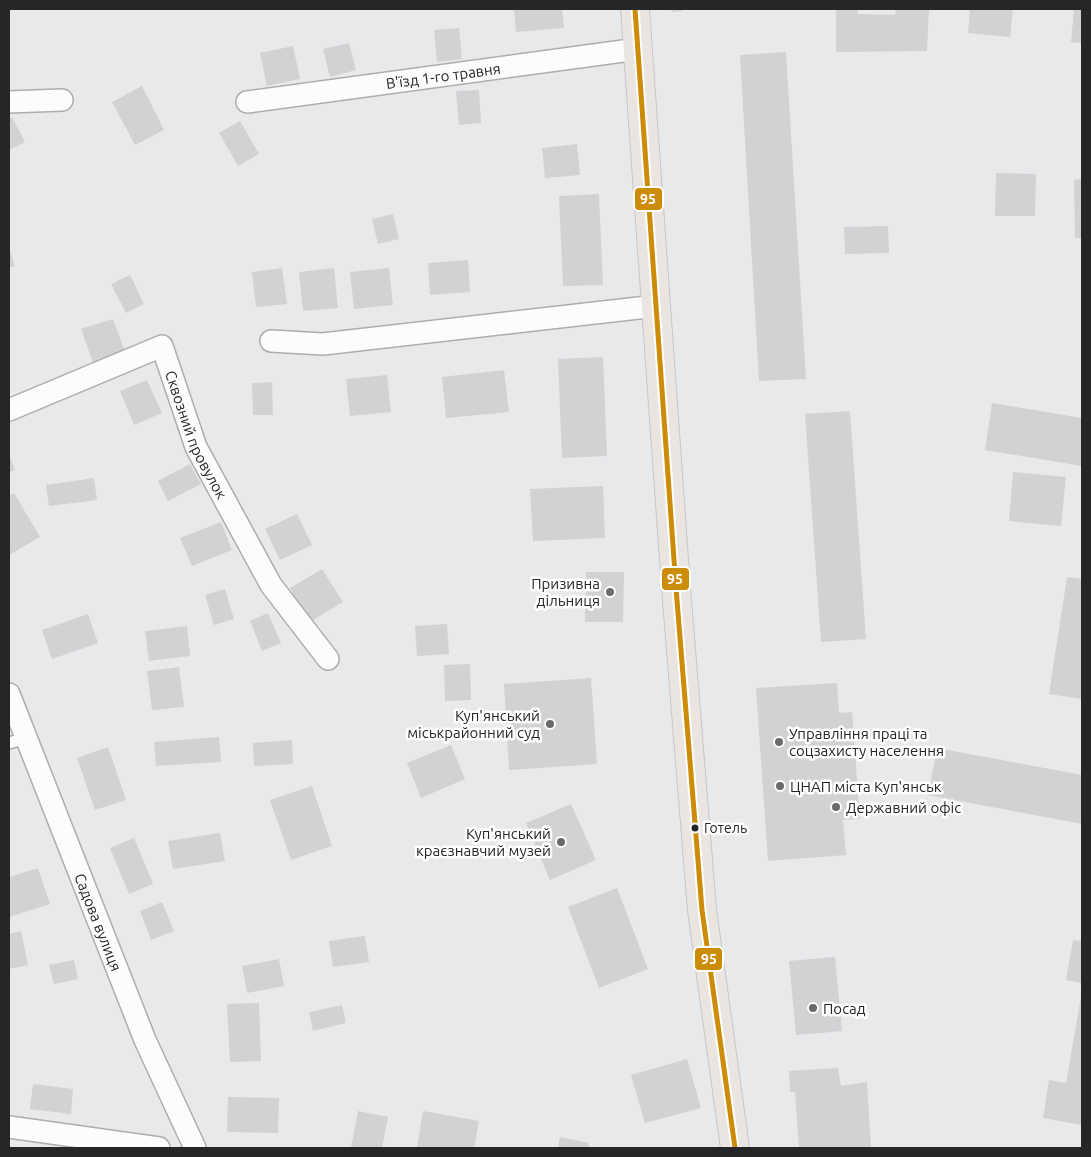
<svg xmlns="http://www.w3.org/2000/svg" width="1091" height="1157" font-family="Ubuntu,sans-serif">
<rect width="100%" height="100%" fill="#e7e9eb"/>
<g fill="#d1d2d4">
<polygon points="514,9 562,9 564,28 516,32"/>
<polygon points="671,9 682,9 682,11 672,12"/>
<polygon points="836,9 857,9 858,14 895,15 896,9 929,9 927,51 836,52"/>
<polygon points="970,9 1013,9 1010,37 968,33"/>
<polygon points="1074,9 1082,9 1082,43 1071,42"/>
<polygon points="459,28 462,59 437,62 434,30"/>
<polygon points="349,43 356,70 330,77 323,49"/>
<polygon points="293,46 300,79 267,86 260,53"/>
<polygon points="786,52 806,379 759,381 740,55"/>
<polygon points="142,86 164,130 135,145 112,102"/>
<polygon points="479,90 481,123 459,125 456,91"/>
<polygon points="12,117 25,142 9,150 9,119"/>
<polygon points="240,121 259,154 238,166 219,133"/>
<polygon points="577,144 580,175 545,178 542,148"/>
<polygon points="996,173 1036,174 1035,216 995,216"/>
<polygon points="1082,179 1082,238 1075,238 1074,180"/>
<polygon points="599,194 603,285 563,286 559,196"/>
<polygon points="393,214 399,239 378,244 372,219"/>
<polygon points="888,226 889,253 845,254 844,227"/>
<polygon points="9,248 15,266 9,268"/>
<polygon points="468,260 470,292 430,295 428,263"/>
<polygon points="282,268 287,304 256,307 252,272"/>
<polygon points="334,268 338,308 303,311 299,272"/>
<polygon points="389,268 393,305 354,309 350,272"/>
<polygon points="130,275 144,304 126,313 111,284"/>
<polygon points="113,319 125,352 93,363 81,329"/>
<polygon points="603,357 607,456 562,458 558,359"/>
<polygon points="504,370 509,412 446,418 442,377"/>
<polygon points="387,375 391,412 350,416 346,379"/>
<polygon points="147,380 162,413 134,425 120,391"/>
<polygon points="272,382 273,415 253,415 252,383"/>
<polygon points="992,403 1082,418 1082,466 985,450"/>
<polygon points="850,411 866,639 821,642 805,414"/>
<polygon points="9,454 15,470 9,472"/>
<polygon points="190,464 201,484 168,501 158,481"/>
<polygon points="1013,472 1066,477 1061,526 1009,521"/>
<polygon points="94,478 97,500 49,506 46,485"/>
<polygon points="603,486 605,538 533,541 530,489"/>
<polygon points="14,493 40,537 9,555 9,496"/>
<polygon points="297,514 312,545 280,560 265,529"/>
<polygon points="221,522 232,550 192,566 180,538"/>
<polygon points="322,569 343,602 310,622 290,588"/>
<polygon points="586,572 624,572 623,622 585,622"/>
<polygon points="1067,577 1082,579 1082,699 1049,694"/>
<polygon points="225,589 234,619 214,625 205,595"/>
<polygon points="268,613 281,643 262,651 250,621"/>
<polygon points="88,614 98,643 52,659 42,630"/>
<polygon points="447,624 449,654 417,656 415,626"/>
<polygon points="187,626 190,656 149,661 145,631"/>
<polygon points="470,664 471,700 445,701 444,665"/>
<polygon points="179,667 184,707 152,710 147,671"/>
<polygon points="591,678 597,764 509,770 504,684"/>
<polygon points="837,683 839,713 852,712 860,819 843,820 846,855 768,861 756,688"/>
<polygon points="219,737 221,762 156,766 154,742"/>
<polygon points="292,740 293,764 254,766 253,743"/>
<polygon points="451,745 465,779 421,798 407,763"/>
<polygon points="108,747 126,800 95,810 77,758"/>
<polygon points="937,748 1082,775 1082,824 928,795"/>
<polygon points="312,786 332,846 291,860 270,800"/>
<polygon points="571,804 596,860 550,880 526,823"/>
<polygon points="220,833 225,861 173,869 168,841"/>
<polygon points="134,838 153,884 129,894 110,848"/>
<polygon points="38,868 50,904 9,917 9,877"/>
<polygon points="617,888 648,969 599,988 568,907"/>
<polygon points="162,902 174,931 151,940 140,911"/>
<polygon points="21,931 28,965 9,969 9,934"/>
<polygon points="365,936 369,962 333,967 329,941"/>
<polygon points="1073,940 1082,941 1082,983 1066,980"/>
<polygon points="835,957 842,1031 796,1035 789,961"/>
<polygon points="279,959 284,986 247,993 242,966"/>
<polygon points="74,960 78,979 54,984 49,965"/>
<polygon points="1081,997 1082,997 1082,1125 1043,1118 1049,1080 1066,1083"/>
<polygon points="259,1003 261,1061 230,1062 227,1004"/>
<polygon points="342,1005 346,1023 313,1031 309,1012"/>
<polygon points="687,1059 701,1108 645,1123 631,1075"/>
<polygon points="838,1068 841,1086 867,1082 871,1148 799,1148 795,1092 790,1092 789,1071"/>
<polygon points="33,1084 73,1089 71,1114 30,1109"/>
<polygon points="228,1097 279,1098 278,1133 227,1132"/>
<polygon points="358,1111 388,1117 382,1148 351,1148"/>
<polygon points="423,1111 479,1121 474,1148 417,1148"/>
<polygon points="560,1137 589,1143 588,1148 558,1148"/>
</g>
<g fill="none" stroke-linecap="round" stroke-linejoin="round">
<defs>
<polyline id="lane" points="9,743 26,738"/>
<g id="street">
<polyline points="9,102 62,100"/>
<path id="s1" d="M247 102 638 49"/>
<polyline points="271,341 323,344 656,306"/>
<path id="s2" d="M9 410 162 346 196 447 271 585 328 659"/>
<path id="s3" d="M9 694 145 1040 195 1148"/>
<polyline points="9,1127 159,1148"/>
</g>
<polyline id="primary" points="635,9 676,588 702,910 735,1148"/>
</defs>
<use href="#lane" stroke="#acadae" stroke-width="14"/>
<use href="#street" stroke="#acadae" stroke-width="24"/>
<use href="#primary" stroke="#c6c7c8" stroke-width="30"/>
<use href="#lane" stroke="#fbfcfc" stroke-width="11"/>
<use href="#street" stroke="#fbfcfc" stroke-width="21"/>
<use href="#primary" stroke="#ebe5e2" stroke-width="28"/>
<defs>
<polyline id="bus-1" points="635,9 676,588 702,910 735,1148"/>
</defs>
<use href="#bus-1" stroke="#fff" stroke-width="9"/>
<use href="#bus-1" stroke="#cd8c08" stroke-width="5"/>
</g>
<g fill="#696a6c" stroke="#fff" stroke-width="2">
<circle cx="610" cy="592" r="5"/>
<circle cx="550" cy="724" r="5"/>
<circle cx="779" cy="742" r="5"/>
<circle cx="780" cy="786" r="5"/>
<circle cx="836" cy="807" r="5"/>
<circle cx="561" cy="842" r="5"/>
<circle cx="813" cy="1008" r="5"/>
</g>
<circle fill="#252627" stroke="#fff" stroke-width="2" cx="695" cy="828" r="4.5"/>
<g text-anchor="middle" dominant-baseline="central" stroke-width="5" stroke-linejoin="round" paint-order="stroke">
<g font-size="14" fill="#252627" stroke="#fff" text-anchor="start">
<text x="704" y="828">Готель</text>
</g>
<g font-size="15" fill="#252627" stroke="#fff">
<text stroke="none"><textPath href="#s1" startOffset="198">В'їзд 1-го травня</textPath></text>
<text stroke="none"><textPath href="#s2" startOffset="261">Сквозний провулок</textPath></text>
<text stroke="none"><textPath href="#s3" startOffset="245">Садова вулиця</textPath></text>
</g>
<g font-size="15" fill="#252627" stroke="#fff" text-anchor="start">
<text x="600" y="583" text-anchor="end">Призивна<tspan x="600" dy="17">дільниця</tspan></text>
<text x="540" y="715" text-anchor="end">Куп'янський<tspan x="540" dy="17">міськрайонний суд</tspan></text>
<text x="789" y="733">Управління праці та<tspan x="789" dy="17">соцзахисту населення</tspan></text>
<text x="790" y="786">ЦНАП міста Куп'янськ</text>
<text x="846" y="807">Державний офіс</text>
<text x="551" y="833" text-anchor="end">Куп'янський<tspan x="551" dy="17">краєзнавчий музей</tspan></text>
<text x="823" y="1008">Посад</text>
</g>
</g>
<g stroke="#fff" stroke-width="2">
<rect x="634" y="187" width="29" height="24" rx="5" fill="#cd8c08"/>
<rect x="661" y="567" width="29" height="24" rx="5" fill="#cd8c08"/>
<rect x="694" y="947" width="29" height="24" rx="5" fill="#cd8c08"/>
</g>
<g font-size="14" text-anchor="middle" font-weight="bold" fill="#fff">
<text x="648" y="204">95</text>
<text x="675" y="584">95</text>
<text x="709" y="964">95</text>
</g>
<rect width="1091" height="1157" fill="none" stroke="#252627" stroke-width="20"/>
</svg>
